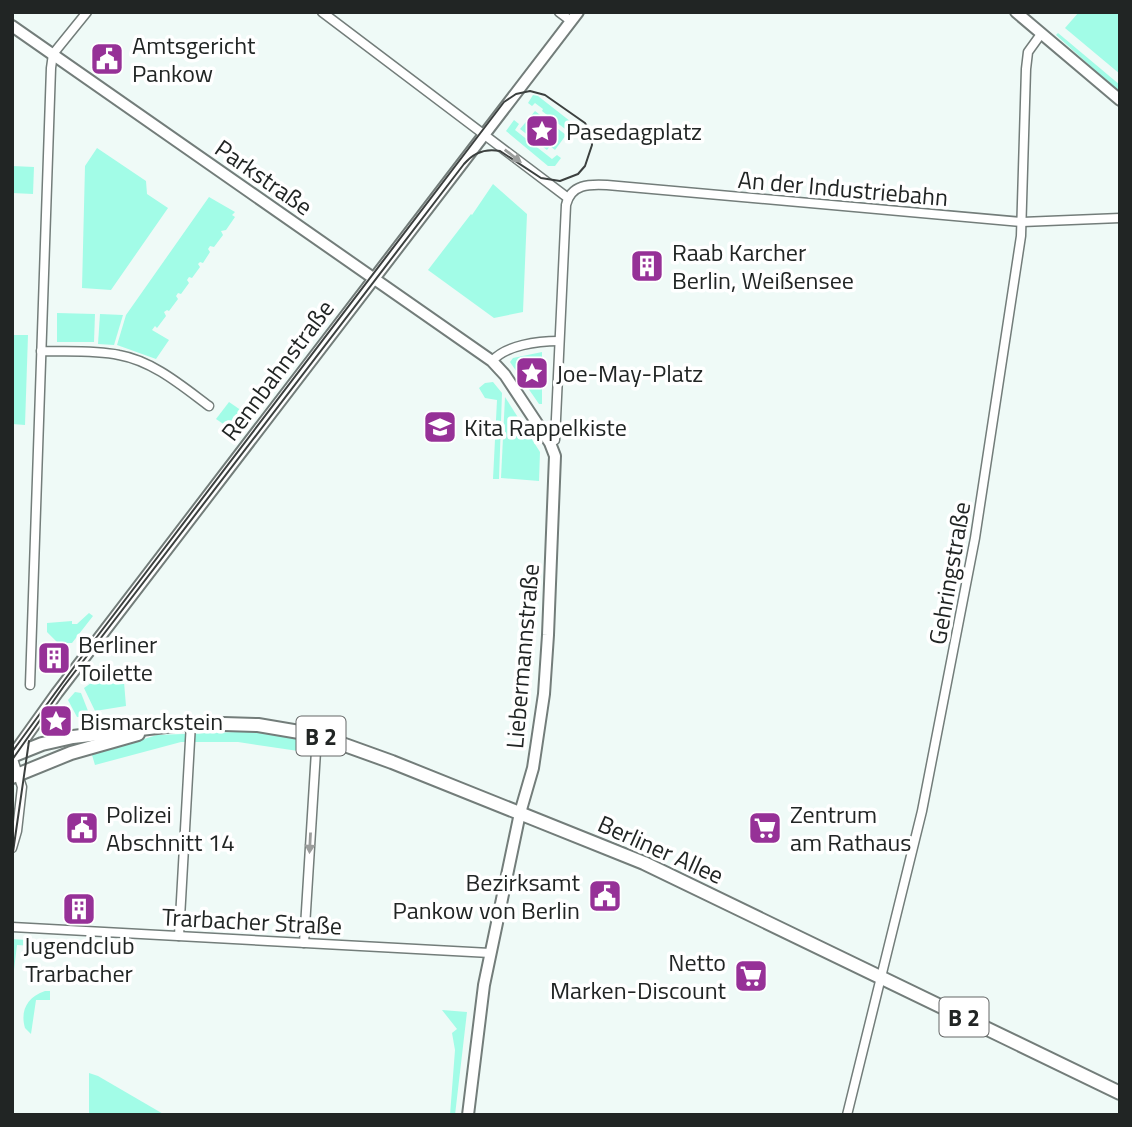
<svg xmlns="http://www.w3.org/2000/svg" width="1132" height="1127" font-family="'Titillium Web',sans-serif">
<rect width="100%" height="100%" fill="#effaf7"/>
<g fill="#a2fce7">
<polygon points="1079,12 1120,12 1120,74 1065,28"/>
<polygon points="1058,33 1120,85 1120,93 1056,35"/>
<polygon points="533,95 538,96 575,125 569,132 542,111 543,109 535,103 532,106 528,103"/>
<polygon points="535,111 566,135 555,150 550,146 547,150 520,129"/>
<polygon points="514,120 519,124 515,130 552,159 557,155 561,158 555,166 548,166 506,131"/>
<polygon points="97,148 146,181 147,194 168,208 111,290 82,288 85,166"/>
<polygon points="12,166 34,167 33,194 12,193"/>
<polygon points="493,184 527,214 523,312 494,318 428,270 471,214 472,215"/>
<polygon points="209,197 235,212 232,215 235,217 226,230 221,231 223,235 214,247 210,246 208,249 210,252 203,263 200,262 198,264 200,267 192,278 189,277 187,280 189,283 181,294 178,293 176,296 178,299 169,311 167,310 164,312 166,316 157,328 155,326 152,330 169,340 156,359 117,345 126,315"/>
<polygon points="57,313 95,314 94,342 57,342"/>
<polygon points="100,314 123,315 114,345 98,344"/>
<polygon points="12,335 28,335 25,425 12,424"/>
<polygon points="542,352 542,404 539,404 510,362 513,358"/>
<polygon points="493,382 502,393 499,479 493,479 497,400 485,398 479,388 485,383"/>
<polygon points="505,397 540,452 539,481 501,478"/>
<polygon points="229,402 248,415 235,432 216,419"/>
<polygon points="89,613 93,616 72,643 58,643 47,632 47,623 72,621 72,624 77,624"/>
<polygon points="90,680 124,682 126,706 95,711 84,688 91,683"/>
<polygon points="75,692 81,693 90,716 77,717 68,700"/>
<polygon points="260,731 306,740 305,752 238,742 181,742 95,765 92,755 157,735"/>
<polygon points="12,939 67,943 67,948 17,945 14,970 12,970"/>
<path d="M45 991H50V1000H36L31 1034 25 1028C20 1011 27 997 45 991Z"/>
<polygon points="442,1010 467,1012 455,1115 450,1115 455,1050 452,1033 457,1029"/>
<polygon points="89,1073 98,1076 165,1115 89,1115"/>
</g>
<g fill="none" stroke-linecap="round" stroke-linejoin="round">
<defs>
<g id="street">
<polyline points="322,12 568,198"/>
<polyline points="559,12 571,21"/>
<path d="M41 351C67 352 94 350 119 355 153 361 182 386 209 406"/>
<path d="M492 361C506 345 538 341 559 341"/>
<path d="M550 443 555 440 566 205C571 184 589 184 607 185L1022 222 1120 218"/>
<polyline points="30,685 51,68 53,54 87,12"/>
<polyline points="12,756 22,787 17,831 12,848"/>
<polyline points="12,927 490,953"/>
<polyline points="179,936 191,723"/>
<polyline points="304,943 317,735"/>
<polyline points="847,1115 922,811 975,538 1021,236 1026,69 1028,52 1041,34"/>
</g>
<g id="secondary">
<polyline points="1016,12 1120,100"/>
<polyline points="12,26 492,361 505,375 550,443 555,456 548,635 544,694 533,768 520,813 484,985 468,1115"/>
<polyline points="12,756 57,693 578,12"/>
</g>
<g id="primary">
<polyline points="12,756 42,744 73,737 191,723 258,725 317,735 392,762 644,863 1120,1093"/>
<polyline points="12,777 71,753 138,734"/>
</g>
</defs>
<use href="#street" stroke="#737d7a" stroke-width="11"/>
<use href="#secondary" stroke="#737d7a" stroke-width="14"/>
<use href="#primary" stroke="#737d7a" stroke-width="16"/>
<use href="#street" stroke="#fff" stroke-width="8"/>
<use href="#secondary" stroke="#fff" stroke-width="10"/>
<use href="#primary" stroke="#fff" stroke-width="12"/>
<g stroke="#3c403f" stroke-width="2">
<path d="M12 752 77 663 504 102 516 94 530 91 545 95 585 123 591 133 592 145 585 166 578 174 560 181 541 178 500 151C485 148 474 152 464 164L64 686 12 760"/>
<polyline points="13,852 29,741"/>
</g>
</g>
<defs><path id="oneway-solid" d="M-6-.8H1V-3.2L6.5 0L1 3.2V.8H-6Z" transform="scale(1.75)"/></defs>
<g fill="#9b9d9c">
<use href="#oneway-solid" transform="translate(513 156) rotate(38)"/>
<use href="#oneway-solid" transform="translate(310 843) rotate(93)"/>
</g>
<defs>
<symbol id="civic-square" viewBox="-11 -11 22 22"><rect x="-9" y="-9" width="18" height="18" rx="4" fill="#963197" stroke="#fff"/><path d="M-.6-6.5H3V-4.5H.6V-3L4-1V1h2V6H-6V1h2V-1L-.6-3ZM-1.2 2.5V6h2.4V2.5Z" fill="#fff"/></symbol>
<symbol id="sight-square" viewBox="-11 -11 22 22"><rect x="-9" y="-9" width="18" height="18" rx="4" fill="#963197" stroke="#fff"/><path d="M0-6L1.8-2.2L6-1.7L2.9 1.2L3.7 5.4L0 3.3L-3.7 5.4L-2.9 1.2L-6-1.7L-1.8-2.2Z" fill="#fff"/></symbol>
<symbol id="building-square" viewBox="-11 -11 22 22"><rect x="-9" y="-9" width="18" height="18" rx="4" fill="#963197" stroke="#fff"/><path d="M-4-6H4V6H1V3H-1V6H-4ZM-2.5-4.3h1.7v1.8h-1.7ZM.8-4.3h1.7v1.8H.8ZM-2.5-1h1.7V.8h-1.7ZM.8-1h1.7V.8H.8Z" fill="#fff"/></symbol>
<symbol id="school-square" viewBox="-11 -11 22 22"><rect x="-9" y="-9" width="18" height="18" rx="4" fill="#963197" stroke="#fff"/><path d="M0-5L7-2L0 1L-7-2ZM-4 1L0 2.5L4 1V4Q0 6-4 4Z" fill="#fff"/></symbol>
<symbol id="supermarket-square" viewBox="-11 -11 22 22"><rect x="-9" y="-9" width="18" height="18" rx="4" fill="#963197" stroke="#fff"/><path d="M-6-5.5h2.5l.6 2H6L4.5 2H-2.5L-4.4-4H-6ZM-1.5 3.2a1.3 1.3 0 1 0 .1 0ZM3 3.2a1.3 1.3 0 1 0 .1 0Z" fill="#fff"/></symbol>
</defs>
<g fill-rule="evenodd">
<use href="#civic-square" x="88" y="40" width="38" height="38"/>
<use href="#sight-square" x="523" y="112" width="38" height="38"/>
<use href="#building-square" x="628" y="247" width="38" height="38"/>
<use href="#sight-square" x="513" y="354" width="38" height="38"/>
<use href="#school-square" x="421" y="408" width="38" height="38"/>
<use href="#building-square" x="35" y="639" width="38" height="38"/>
<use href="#sight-square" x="37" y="702" width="38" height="38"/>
<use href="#civic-square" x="63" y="809" width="38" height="38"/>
<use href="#supermarket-square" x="746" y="809" width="38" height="38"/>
<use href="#civic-square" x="586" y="877" width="38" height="38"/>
<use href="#building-square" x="60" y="890" width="38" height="38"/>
<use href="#supermarket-square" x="732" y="957" width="38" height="38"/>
</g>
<g text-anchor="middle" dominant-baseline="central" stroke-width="7" stroke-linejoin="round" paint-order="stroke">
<g fill="#fff" stroke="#646666" stroke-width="2">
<rect x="296.5" y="716.5" width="49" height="39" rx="5"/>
<rect x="939.5" y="997.5" width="49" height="39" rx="5"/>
</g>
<g font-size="23" font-weight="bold" fill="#212524">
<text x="321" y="736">B 2</text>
<text x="964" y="1017">B 2</text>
</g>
<g font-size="24" fill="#212524" stroke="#fff" text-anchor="start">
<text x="132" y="45">Amtsgericht<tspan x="132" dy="28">Pankow</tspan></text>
<text x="566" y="131">Pasedagplatz</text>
<text x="672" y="252">Raab Karcher<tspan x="672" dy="28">Berlin, Weißensee</tspan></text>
<text x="556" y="373">Joe-May-Platz</text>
<text x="464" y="427">Kita Rappelkiste</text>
<text x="78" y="644">Berliner<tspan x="78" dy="28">Toilette</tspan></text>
<text x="80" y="721">Bismarckstein</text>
<text x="106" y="814">Polizei<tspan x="106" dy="28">Abschnitt 14</tspan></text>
<text x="790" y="814">Zentrum<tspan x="790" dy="28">am Rathaus</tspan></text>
<text x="580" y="882" text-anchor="end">Bezirksamt<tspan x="580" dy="28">Pankow von Berlin</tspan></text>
<text x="79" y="945" text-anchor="middle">Jugendclub<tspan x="79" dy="28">Trarbacher</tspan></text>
<text x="726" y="962" text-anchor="end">Netto<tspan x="726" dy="28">Marken-Discount</tspan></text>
</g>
<g font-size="24" fill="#212524" stroke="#fff">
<text transform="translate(264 177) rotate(35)">Parkstraße</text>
<text transform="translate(843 188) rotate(5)">An der Industriebahn</text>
<text transform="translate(277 370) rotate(-53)">Rennbahnstraße</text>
<text transform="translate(949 573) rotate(-80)">Gehringstraße</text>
<text transform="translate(522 656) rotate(-85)">Liebermannstraße</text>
<text transform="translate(661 849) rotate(24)">Berliner Allee</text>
<text transform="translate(252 921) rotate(3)">Trarbacher Straße</text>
</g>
</g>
<rect width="1132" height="1127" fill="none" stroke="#212524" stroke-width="28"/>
</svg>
